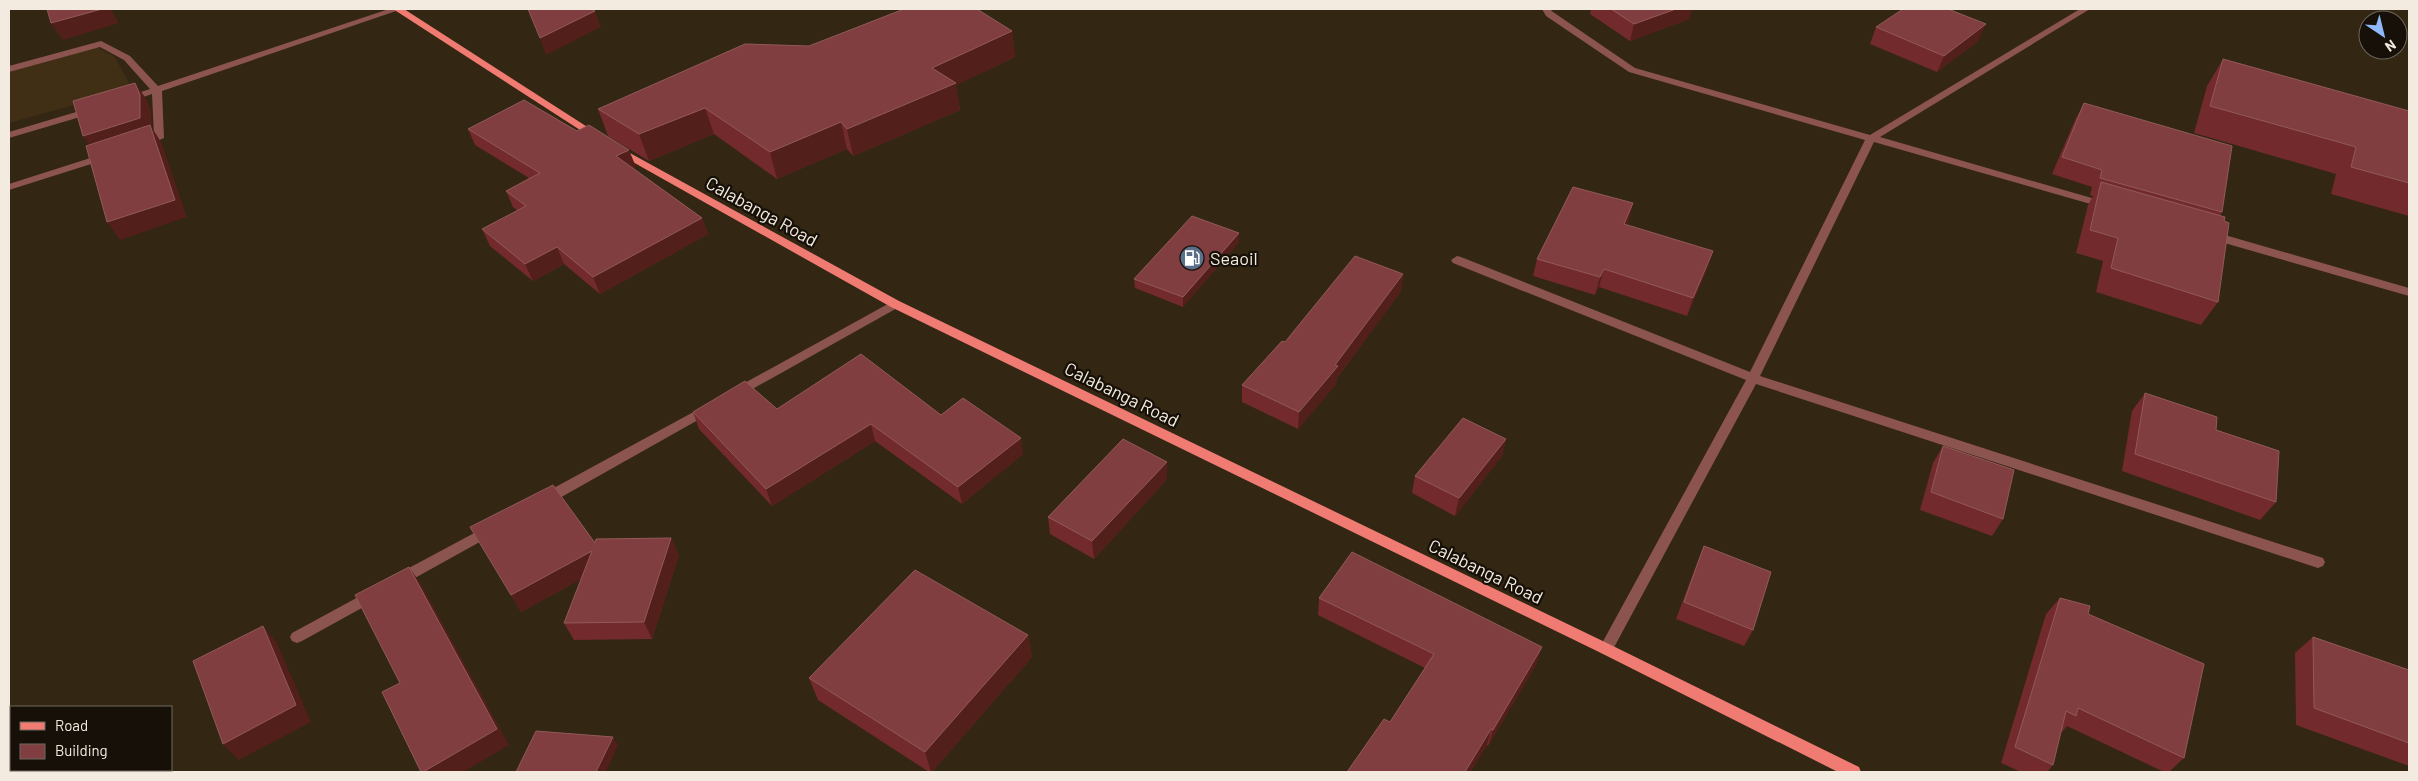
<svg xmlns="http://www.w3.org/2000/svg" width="2418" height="781" font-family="Barlow,sans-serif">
<rect width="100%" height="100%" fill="#332613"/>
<polygon fill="#402f15" points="97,47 115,57 132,89 9,123 9,72"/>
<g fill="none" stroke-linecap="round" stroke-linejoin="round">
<g fill="#8c544f" fill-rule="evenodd">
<polygon points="389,9 402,9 162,91 164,138 148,145 140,145 140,141 154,136 152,94 132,101 126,101 126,97 150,89 124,60 100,47 9,72 9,66 101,41 130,56 158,86"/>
<polygon points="1542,9 1550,9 1553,12 1635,68 1870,135 2080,9 2090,9 1880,137 2109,203 2110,205 2109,207 2101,207 1874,142 1760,376 2323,558 2325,562 2323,566 2318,568 1756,384 1611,653 1606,655 1601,653 1599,649 1601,645 1746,380 1453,263 1451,260 1457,256 1461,257 1750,372 1865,140 1629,72 1546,16"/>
<polygon points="93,107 98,110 97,112 9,138 9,132"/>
<polygon points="106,153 111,156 110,158 9,190 9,184"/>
<polygon points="2211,231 2409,288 2409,296 2207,238 2205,235 2207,232"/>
<polygon points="895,300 899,301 901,304 899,307 740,396 732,396 730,393 732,390"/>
<polygon points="710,403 716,408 714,411 549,504 539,504 537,500 539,496"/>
<polygon points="491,524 496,525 498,529 496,533 404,584 399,586 394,584 392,580 394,576"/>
<polygon points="373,589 378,591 380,595 378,599 302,641 297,643 292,641 290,637 292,633"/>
</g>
<g fill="#ef7b72" fill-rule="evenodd">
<polygon points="393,9 404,9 603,137 598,140 594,139"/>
<polygon points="619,147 899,301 1611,645 1859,767 1861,772 1838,772 1601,653 891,307 615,152 614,150"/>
</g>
</g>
<g fill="#722a2d">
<polygon points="1591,9 1692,9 1689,19 1630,41 1590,14"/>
<polygon points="1876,27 1978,41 1937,72 1870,44"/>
<polygon points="1012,31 1015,57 956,85 960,110 853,156 847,149 777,179 714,134 649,161 608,136 598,109 809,46"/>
<polygon points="2223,59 2409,111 2409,216 2331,194 2336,174 2194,133 2207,86"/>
<polygon points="2084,103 2222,212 2220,216 2218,302 2201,325 2096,292 2103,261 2076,253 2088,205 2093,196 2090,195 2092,187 2052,174 2075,120"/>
<polygon points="468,129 636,167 633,168 702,218 708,234 600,294 564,264 533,281 490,246 482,229 518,211 513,207 506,191 529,178 475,145"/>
<polygon points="1629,221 1627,225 1713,251 1707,269 1687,316 1599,287 1595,295 1533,276 1537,259"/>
<polygon points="1239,233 1239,242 1183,307 1135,288 1134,279"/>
<polygon points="1403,274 1401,291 1337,378 1336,384 1298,429 1242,402 1242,385 1285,342"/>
<polygon points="2145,393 2216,430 2276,502 2260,520 2122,471 2132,411"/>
<polygon points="777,409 941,415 1023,454 962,504 875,441 772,506 699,429 693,412"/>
<polygon points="1506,439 1502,456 1455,516 1412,493 1415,476"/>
<polygon points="1943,446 2003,519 1992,536 1920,510 1933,463"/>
<polygon points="1167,462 1167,479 1094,559 1050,534 1048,517"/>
<polygon points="671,538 679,555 652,639 574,640 564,623 581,579 521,612 511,595 595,543"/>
<polygon points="1704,546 1753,630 1744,646 1676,619 1697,563"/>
<polygon points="1319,598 1537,663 1488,746 1487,745 1470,772 1347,772 1390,722 1425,668 1318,615"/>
<polygon points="2060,598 2088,614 2184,758 2169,772 2164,772 2067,726 2062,732 2061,732 2053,765 2047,772 2021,772 2001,763 2046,614"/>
<polygon points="1028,635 1032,657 932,772 929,772 818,700 809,678"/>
<polygon points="2313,637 2409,670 2409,766 2296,725 2295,653"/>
</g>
<g fill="#531f1b">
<polygon points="102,9 110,9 119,23 63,40 51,23"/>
<polygon points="1676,9 1692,9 1689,19 1630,41 1634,24"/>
<polygon points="595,11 601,27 546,55 540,38"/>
<polygon points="1986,24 1978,41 1937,72 1944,56"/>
<polygon points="1012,31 1015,57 956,85 960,110 853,156 847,129 932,68"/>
<polygon points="135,83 147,100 151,112 152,128 161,142 187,217 120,240 107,222 95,153 83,136"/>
<polygon points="705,108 714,134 649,161 639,134"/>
<polygon points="841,122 847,149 777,179 770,152"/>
<polygon points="629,150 636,167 623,172 616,156"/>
<polygon points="1633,203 1629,221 1619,242 1624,224"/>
<polygon points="702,218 708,234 600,294 593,277"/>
<polygon points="1239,233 1239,242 1183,307 1183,297"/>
<polygon points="557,247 564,264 533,281 525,264"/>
<polygon points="1713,251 1707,269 1687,316 1693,298"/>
<polygon points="1604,269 1599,287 1595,295 1600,277"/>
<polygon points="1403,274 1401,291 1337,378 1336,384 1298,429 1299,412"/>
<polygon points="871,424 875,441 772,506 766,489"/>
<polygon points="1021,438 1023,454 962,504 958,487"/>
<polygon points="1506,439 1502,456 1455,516 1459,498"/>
<polygon points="1167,462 1167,479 1094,559 1092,541"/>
<polygon points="671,538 679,555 652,639 644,622"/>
<polygon points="592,551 601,568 521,612 511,595"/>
<polygon points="409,567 421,584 509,745 463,772 423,772"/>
<polygon points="263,626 277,643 311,722 239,760 223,744"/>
<polygon points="1028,635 1032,657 932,772 931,772 925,752"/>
<polygon points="1542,647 1537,663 1488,746 1493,730"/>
<polygon points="1491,729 1487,745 1470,772 1465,772"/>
<polygon points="613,737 618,745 606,772 596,772"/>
</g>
<g fill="#803e40" stroke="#925959">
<polygon points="47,9 102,9 51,23"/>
<polygon points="528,9 591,9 595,11 540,38"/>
<polygon points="904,9 977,9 1012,31 932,68 956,83 847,129 841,122 770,152 705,108 639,134 598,109 745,44 809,46"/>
<polygon points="1611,9 1676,9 1634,24"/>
<polygon points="1903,9 1948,9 1986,24 1944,56 1876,27"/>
<polygon points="2223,59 2409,111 2409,183 2351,167 2356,147 2210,106"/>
<polygon points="135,83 140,95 140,118 83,136 73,101"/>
<polygon points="524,100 577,131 589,125 629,150 616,156 702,218 593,277 557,247 525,264 482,229 526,206 506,191 540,173 468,129"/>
<polygon points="2084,103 2232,146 2222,212 2100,178 2102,170 2062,157"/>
<polygon points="150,125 175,200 107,222 86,146"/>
<polygon points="2101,182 2225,217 2224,221 2229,223 2218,302 2111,268 2118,238 2090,230"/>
<polygon points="1573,187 1633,203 1624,224 1713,251 1693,298 1604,269 1600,277 1537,259"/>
<polygon points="1192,216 1239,233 1183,297 1134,279"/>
<polygon points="1355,256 1403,274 1335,365 1338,366 1299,412 1242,385 1282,341 1285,342"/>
<polygon points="861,354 941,415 963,398 1021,438 958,487 871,424 766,489 693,412 745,381 777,409"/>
<polygon points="2145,393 2217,417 2216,430 2279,451 2276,502 2135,454"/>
<polygon points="1463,418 1506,439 1459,498 1415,476"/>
<polygon points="1123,439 1167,462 1092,541 1048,517"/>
<polygon points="1943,446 2014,470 2003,519 1931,492"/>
<polygon points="553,485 595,543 596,539 671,538 644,622 564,623 592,551 511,595 470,527"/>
<polygon points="1704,546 1771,572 1753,630 1684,602"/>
<polygon points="1352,552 1542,647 1493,730 1491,729 1465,772 1347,772 1384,719 1390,722 1434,654 1319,598"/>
<polygon points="409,567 497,729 423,772 421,772 382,692 400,683 355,595"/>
<polygon points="915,570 1028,635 925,752 809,678"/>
<polygon points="2060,598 2090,606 2088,614 2204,664 2184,758 2078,708 2076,716 2066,711 2053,765 2015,747"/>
<polygon points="263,626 296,705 223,744 193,661"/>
<polygon points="2313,637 2409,670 2409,743 2314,708"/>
<polygon points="536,731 613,737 596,772 516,772"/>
</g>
<defs>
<symbol id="fuel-disc" viewBox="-11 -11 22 22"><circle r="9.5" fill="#5c6f8a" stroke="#161008"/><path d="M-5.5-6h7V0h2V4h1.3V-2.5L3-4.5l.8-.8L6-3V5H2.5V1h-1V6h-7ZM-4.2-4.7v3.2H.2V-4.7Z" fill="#fff"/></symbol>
</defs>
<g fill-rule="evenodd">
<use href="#fuel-disc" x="1178" y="244" width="28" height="28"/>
</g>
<g text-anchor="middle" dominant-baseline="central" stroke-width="4.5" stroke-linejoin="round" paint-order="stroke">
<g font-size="18" fill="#f3ebdf" stroke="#161008">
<text transform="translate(762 211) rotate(29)">Calabanga Road</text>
<text transform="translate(1122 394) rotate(26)">Calabanga Road</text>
<text transform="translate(1486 571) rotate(26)">Calabanga Road</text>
</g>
<g font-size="18" fill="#f3ebdf" stroke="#161008" text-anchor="start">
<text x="1210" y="258">Seaoil</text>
</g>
</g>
<rect width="2418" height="781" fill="none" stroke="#f3ebdf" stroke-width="20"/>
<rect x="10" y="706" width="162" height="65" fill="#161008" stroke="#6e685e"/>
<rect x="20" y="722" width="25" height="8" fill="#ef7b72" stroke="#6e685e"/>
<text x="55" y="731" font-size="15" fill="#f3ebdf">Road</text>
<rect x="20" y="744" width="25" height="15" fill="#803e40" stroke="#6e685e"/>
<text x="55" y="756" font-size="15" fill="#f3ebdf">Building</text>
<g transform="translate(2383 35) rotate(145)"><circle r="24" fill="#161008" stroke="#6e685e"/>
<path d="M0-4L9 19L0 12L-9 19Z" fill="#90b8fd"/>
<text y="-8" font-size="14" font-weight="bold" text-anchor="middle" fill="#f3ebdf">N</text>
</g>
</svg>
